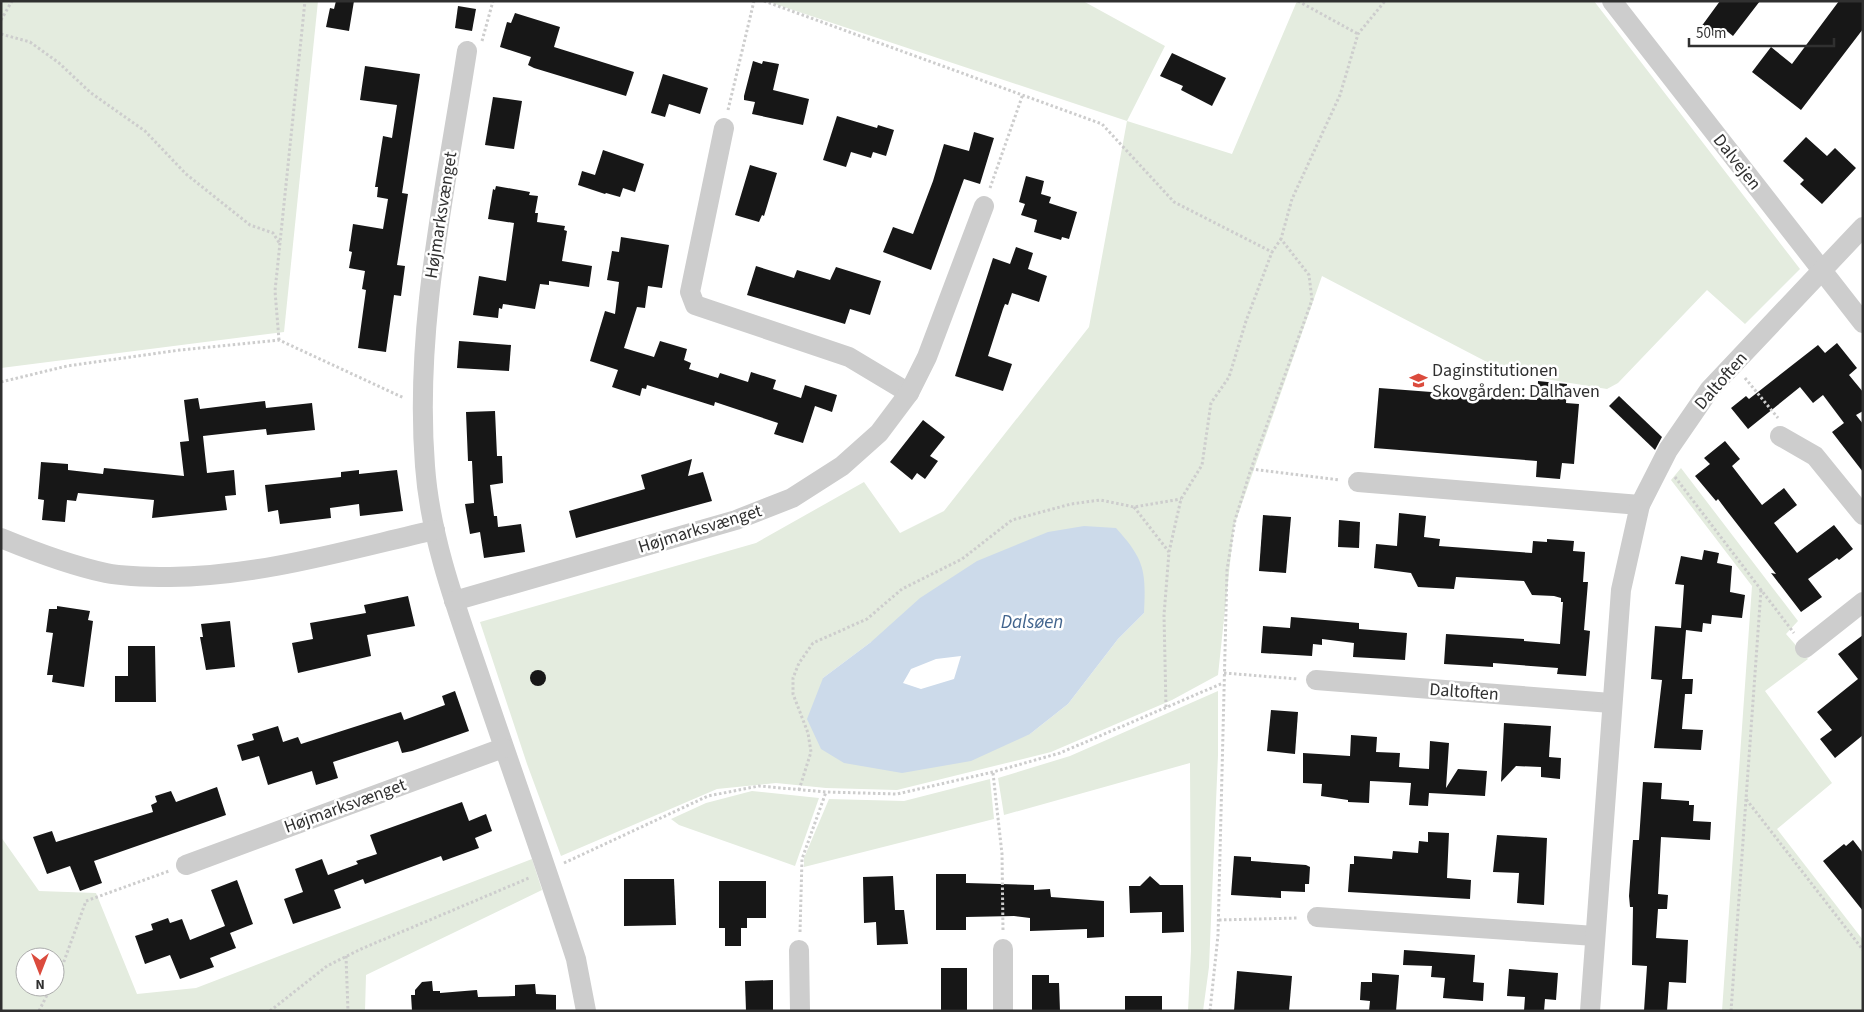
<svg xmlns="http://www.w3.org/2000/svg" width="1864" height="1012" font-family="'Source Sans 3',sans-serif">
<rect width="100%" height="100%" fill="#fff"/>
<g fill="#e4ecdf" fill-rule="evenodd">
<polygon points="1,1 318,1 284,332 1,368"/>
<path d="M766 1H1083L1165 46 1127 121 1232 154 1297 1H1594L1800 269 1745 324 1707 290 1618 383 1607 389 1508 373 1322 276 1234 526 1218 675 1172 700 1051 752 897 790 826 788 776 783 717 789 561 856 527 764 480 622 756 543 864 482 900 533 944 511 1089 327 1127 121ZM1144 613 1118 639 1068 704 1030 734 823 678 871 642Z"/>
<polygon points="1681,468 1798,621 1786,634 1808,659 1765,691 1832,783 1777,829 1863,940 1863,1011 1722,1011 1752,586 1671,480"/>
<polygon points="1218,691 1218,755 1209,967 1203,1011 1188,1011 1191,951 1190,763 1004,815 998,778 1070,756"/>
<polygon points="990,779 994,819 804,867 804,858 829,799 904,801"/>
<polygon points="752,791 819,798 795,866 679,825 671,819 706,803"/>
<path d="M1 837 39 891 96 893 137 994 196 988 532 859 542 890 366 975 365 1011H1ZM25 957H55V987H25Z"/>
</g>
<path fill="#ccdaea" fill-rule="evenodd" d="M1084 526 1116 528C1145 560 1146 571 1144 613L1118 639 1068 704 1030 734 971 761 902 773 844 763 821 749 807 719 823 678 871 642 920 598 977 561 1048 532ZM961 656 954 679 921 689 903 683 911 669 936 659Z"/>
<g fill="#171717">
<polygon points="336,1 354,1 349,31 326,27 330,8 334,9"/>
<polygon points="1720,1 1760,1 1733,36 1723,28 1716,38 1701,27"/>
<polygon points="1839,1 1863,1 1863,29 1801,110 1752,72 1771,47 1792,64"/>
<polygon points="458,6 476,9 472,31 455,28"/>
<polygon points="515,13 560,27 554,47 634,72 626,96 534,68 528,65 531,57 500,47 507,22 511,23"/>
<polygon points="1172,53 1226,78 1212,106 1181,90 1183,86 1160,76"/>
<polygon points="753,61 762,64 763,61 779,64 773,90 809,99 803,125 752,114 755,102 744,100 744,96"/>
<polygon points="365,66 420,74 402,193 408,194 397,265 405,266 401,296 394,295 386,352 358,348 366,290 362,289 365,271 349,268 352,252 349,251 353,224 383,229 388,199 377,197 378,187 375,187 383,136 392,138 397,105 360,100"/>
<polygon points="663,74 708,88 700,114 669,104 665,117 651,113"/>
<polygon points="493,97 522,101 514,149 485,145"/>
<polygon points="837,116 877,128 878,125 894,130 886,156 873,152 871,158 851,152 846,167 823,160"/>
<polygon points="974,132 994,138 980,184 964,179 931,270 883,252 893,227 913,234 933,181 944,144 969,151"/>
<polygon points="1806,137 1827,156 1835,148 1856,168 1822,204 1800,184 1804,180 1783,161"/>
<polygon points="603,150 644,164 635,192 623,188 620,197 606,193 605,194 578,185 582,171 595,175"/>
<polygon points="750,165 777,173 764,216 762,215 759,222 735,215"/>
<polygon points="1026,176 1044,181 1041,194 1051,197 1049,203 1077,212 1069,239 1062,237 1061,240 1034,232 1037,220 1021,215 1025,204 1019,202"/>
<polygon points="496,186 530,192 529,195 538,196 535,213 538,213 537,222 565,226 564,230 567,231 562,261 592,266 589,287 549,281 549,285 540,284 535,309 503,304 502,309 499,308 498,318 473,315 479,276 506,281 514,223 488,219 493,189 495,190"/>
<polygon points="621,237 669,245 662,288 648,286 645,308 637,307 624,348 654,357 660,341 687,349 684,360 691,363 689,369 718,378 720,373 748,382 751,372 776,380 773,389 801,398 805,385 837,395 832,412 815,406 803,443 774,434 778,423 715,402 714,406 647,385 646,389 642,388 640,396 612,387 618,370 590,361 605,311 615,314 619,282 607,280 612,251 619,252"/>
<polygon points="1016,247 1033,253 1028,269 1047,276 1039,302 1012,293 1008,305 1005,304 1003,309 988,356 1012,364 1003,391 955,376 993,258 1010,264"/>
<polygon points="756,266 794,278 797,270 830,280 836,267 881,281 870,315 850,309 845,324 747,295"/>
<polygon points="459,341 511,345 509,371 457,368"/>
<polygon points="1837,343 1857,368 1849,375 1863,392 1863,411 1856,415 1863,424 1863,472 1832,432 1844,423 1823,395 1813,403 1800,387 1748,429 1731,408 1746,396 1749,399 1818,345 1825,353"/>
<polygon points="1538,381 1567,384 1566,403 1579,404 1574,464 1562,463 1560,479 1536,477 1537,461 1374,448 1379,388 1537,400"/>
<polygon points="1619,396 1662,437 1655,450 1609,406"/>
<polygon points="198,398 200,409 265,401 266,408 312,403 315,430 267,435 266,429 203,436 207,473 234,470 236,495 225,496 227,510 152,518 154,500 78,493 76,501 67,500 65,522 42,520 44,500 38,499 41,462 68,464 68,470 103,474 104,468 184,476 180,442 189,441 184,400"/>
<polygon points="495,411 497,456 502,456 503,483 490,485 494,516 497,516 498,527 521,524 525,552 484,558 480,532 470,534 465,504 474,503 472,461 468,461 466,412"/>
<polygon points="923,420 945,437 930,456 938,461 925,479 917,473 912,480 890,462"/>
<polygon points="1725,441 1740,459 1732,466 1762,505 1784,488 1797,505 1774,523 1797,553 1834,525 1853,549 1839,560 1837,558 1808,579 1822,597 1801,612 1771,573 1776,574 1727,511 1718,499 1716,501 1695,476 1710,464 1704,458"/>
<polygon points="692,459 688,476 703,472 712,501 576,538 569,511 645,489 641,475"/>
<polygon points="359,470 359,474 397,470 403,511 360,516 359,504 330,508 331,518 280,524 278,510 268,512 265,485 341,477 341,472"/>
<polygon points="1399,513 1426,516 1424,537 1440,539 1439,546 1532,553 1533,541 1547,542 1547,539 1574,541 1573,551 1585,552 1583,582 1588,582 1584,630 1590,631 1586,676 1557,674 1558,668 1493,663 1493,667 1444,664 1446,634 1524,639 1524,641 1560,644 1563,602 1561,602 1561,598 1554,596 1532,595 1524,581 1456,577 1454,589 1418,587 1411,573 1374,568 1376,544 1397,546"/>
<polygon points="1263,515 1291,517 1286,573 1259,571"/>
<polygon points="1339,520 1360,522 1359,548 1338,547"/>
<polygon points="1704,550 1719,553 1717,563 1732,566 1730,592 1745,595 1742,618 1712,615 1711,624 1703,623 1702,632 1686,630 1682,679 1693,679 1692,694 1685,694 1682,729 1703,730 1701,750 1654,748 1662,680 1651,679 1655,626 1681,628 1684,585 1675,584 1681,556 1702,560"/>
<polygon points="408,596 415,626 367,635 371,656 298,673 292,643 313,639 310,623 366,613 364,605"/>
<polygon points="57,606 90,611 88,620 93,621 84,687 52,682 53,675 47,675 53,633 46,632 49,609 57,609"/>
<polygon points="1291,617 1359,623 1359,629 1407,633 1405,660 1353,657 1354,643 1322,639 1322,645 1313,644 1312,656 1261,653 1263,626 1290,628"/>
<polygon points="230,621 235,667 206,670 200,637 203,637 201,624"/>
<polygon points="1863,635 1863,735 1835,758 1820,739 1832,730 1817,712 1858,679 1838,654"/>
<polygon points="128,646 155,646 156,702 115,702 115,676 128,676"/>
<circle cx="538" cy="678" r="8"/>
<polygon points="455,691 469,731 412,751 402,753 398,741 333,762 338,778 316,785 312,771 268,785 259,756 242,761 237,745 254,740 252,734 278,726 283,742 298,737 301,744 401,712 404,720 445,705 442,696"/>
<polygon points="1271,710 1298,712 1295,754 1267,751"/>
<polygon points="1504,723 1551,726 1549,757 1561,758 1560,779 1541,777 1541,767 1516,766 1501,782"/>
<polygon points="1351,735 1377,737 1376,752 1400,753 1399,767 1429,769 1430,741 1449,743 1446,788 1458,769 1487,771 1485,796 1429,793 1428,806 1409,805 1411,783 1370,781 1369,803 1348,802 1348,800 1321,796 1322,784 1303,783 1303,753 1350,756"/>
<polygon points="1643,782 1662,783 1661,799 1689,801 1689,805 1694,805 1693,821 1711,822 1710,840 1661,837 1658,894 1668,895 1667,909 1658,909 1656,938 1688,940 1686,983 1669,982 1667,1011 1644,1011 1647,966 1632,965 1633,907 1630,907 1629,896 1633,840 1639,840"/>
<polygon points="217,787 226,815 94,861 102,883 80,891 70,866 47,874 33,837 52,831 56,842 153,812 151,805 157,802 155,796 171,791 176,802"/>
<polygon points="462,802 469,821 486,814 492,831 475,838 479,848 443,861 441,856 365,884 363,879 334,890 341,908 293,924 284,899 303,892 295,869 322,859 328,875 358,864 356,861 377,854 370,835"/>
<polygon points="1428,832 1449,833 1447,878 1471,880 1470,899 1348,892 1350,864 1354,864 1354,856 1392,859 1393,851 1418,853 1419,841 1428,842"/>
<polygon points="1497,835 1547,838 1544,905 1517,903 1519,873 1493,872"/>
<polygon points="1853,840 1863,853 1863,911 1823,861 1844,844 1846,846"/>
<polygon points="1234,856 1251,857 1251,861 1306,865 1310,867 1309,884 1305,884 1305,892 1281,891 1281,898 1231,895"/>
<polygon points="936,874 966,874 966,883 1034,885 1034,890 1050,889 1051,897 1104,901 1104,937 1087,938 1087,929 1030,931 1030,918 1014,916 966,917 966,930 936,930"/>
<polygon points="893,876 895,910 904,910 908,944 877,945 876,922 864,923 863,877"/>
<polygon points="1150,876 1160,885 1183,885 1184,932 1162,933 1162,912 1130,913 1129,886 1140,886"/>
<polygon points="624,879 674,879 676,925 624,926"/>
<polygon points="237,880 253,924 230,933 236,948 210,958 214,967 180,979 170,955 145,964 135,936 153,930 151,924 168,918 170,923 182,919 190,940 225,926 211,890"/>
<polygon points="719,881 766,881 766,918 747,918 747,928 741,928 741,946 725,946 725,928 719,928"/>
<polygon points="1404,950 1475,955 1473,982 1484,983 1483,1001 1443,998 1445,978 1431,977 1432,966 1403,965"/>
<rect x="941" y="968" width="26" height="43"/>
<polygon points="1509,969 1558,973 1556,1000 1545,999 1544,1011 1524,1011 1525,997 1507,996"/>
<polygon points="1237,971 1292,976 1289,1011 1234,1011"/>
<polygon points="1372,973 1399,975 1396,1011 1369,1011 1370,1001 1360,1000 1361,982 1372,982"/>
<polygon points="1032,975 1049,975 1049,983 1059,983 1060,1011 1032,1011"/>
<polygon points="773,980 773,1011 746,1011 745,981"/>
<polygon points="432,981 433,991 440,991 440,993 477,990 478,997 515,996 515,985 535,984 536,994 556,995 556,1011 412,1011 411,995 415,995 415,990 422,982"/>
<rect x="1125" y="996" width="37" height="15"/>
</g>
<g fill="none" stroke-linecap="round" stroke-linejoin="round">
<g stroke="#cdcdcd" stroke-width="3" stroke-dasharray="2.5 2.5" stroke-linecap="butt">
<polyline points="764,1 1102,124 1174,202 1272,252 1281,239"/>
<polyline points="1298,1 1358,34"/>
<polyline points="1,20 12,1"/>
<polyline points="1,34 30,42 59,63 91,93 145,131 186,174 250,225 273,233 280,244"/>
<polyline points="482,41 493,1"/>
<polyline points="728,110 754,1"/>
<polyline points="990,188 1023,94"/>
<polyline points="279,340 275,291 305,1"/>
<polyline points="1745,378 1778,418"/>
<polyline points="1,382 67,366 180,350 279,340 404,398"/>
<polyline points="1251,469 1340,480"/>
<polyline points="1675,477 1794,633"/>
<polyline points="1134,507 1169,552"/>
<polyline points="1761,590 1746,799 1863,950"/>
<polyline points="1224,673 1298,679"/>
<polyline points="1166,707 1164,615 1169,552 1181,499 1202,465 1211,403 1229,377 1246,321 1272,252"/>
<polyline points="993,773 1002,854 1003,931"/>
<polyline points="799,790 811,752 808,733 793,694 793,678 799,663 813,643 867,619 902,589 962,559 1012,520 1071,504 1100,500 1134,507 1181,499"/>
<polyline points="564,863 708,796 759,786 826,792 897,794 993,772 1060,753 1223,683"/>
<polyline points="1219,920 1298,918"/>
<polyline points="800,932 802,859 826,792"/>
<polyline points="346,956 348,1011"/>
<polyline points="55,980 63,964 86,901 169,871"/>
<polyline points="39,1011 51,987"/>
<polyline points="270,1011 327,966 361,949 529,878"/>
<polyline points="1210,1011 1218,935 1227,570 1235,520 1251,469 1312,300 1309,275 1281,239 1292,199 1340,95 1358,34 1385,1"/>
<polyline points="1731,1011 1746,799"/>
</g>
<g stroke="#cdcdcd" stroke-width="20">
<polyline points="1612,1 1863,323"/>
<path d="M467 51C446 188 414 326 425 466 430 537 456 607 479 674 511 769 545 863 576 959L586 1011"/>
<polyline points="724,128 690,292 695,305 849,357 909,393"/>
<polyline points="1780,436 1815,456 1863,515"/>
<polyline points="1358,482 1640,505"/>
<path d="M1 538C35 552 69 565 106 573 126 577 149 577 170 577 261 576 347 550 435 530"/>
<polyline points="454,601 736,520 792,498 842,466 879,433 909,393 927,357 984,206"/>
<polyline points="1805,648 1863,602"/>
<polyline points="1316,680 1611,703"/>
<polyline points="186,865 503,748"/>
<polyline points="1317,917 1595,936"/>
<polyline points="1003,949 1003,1011"/>
<polyline points="799,950 800,1011"/>
<polyline points="1590,1011 1621,590 1640,505 1668,450 1710,389 1863,227"/>
</g>
</g>
<defs>
<symbol id="school-bare" viewBox="-9 -9 18 18"><path d="M0-5L7-2L0 1L-7-2ZM-4 1L0 2.5L4 1V4Q0 6-4 4Z" fill="#db4b3d" stroke="#fff" stroke-width="2.5" paint-order="stroke"/></symbol>
</defs>
<g fill-rule="evenodd">
<use href="#school-bare" x="1406" y="368" width="25" height="25"/>
</g>
<g text-anchor="middle" dominant-baseline="central" stroke-width="5" stroke-linejoin="round" paint-order="stroke">
<g font-size="18" fill="#303030" stroke="#fff">
<text transform="translate(1737 162) rotate(52)">Dalvejen</text>
<text transform="translate(441 215) rotate(-81)">Højmarksvænget</text>
<text transform="translate(1721 381) rotate(-49)">Daltoften</text>
<text transform="translate(700 529) rotate(-17)">Højmarksvænget</text>
<text transform="translate(1464 692) rotate(4)">Daltoften</text>
<text transform="translate(345 806) rotate(-20)">Højmarksvænget</text>
</g>
<g font-size="18" fill="#303030" stroke="#fff" text-anchor="start">
<text x="1432" y="370">Daginstitutionen<tspan x="1432" dy="21">Skovgården: Dalhaven</tspan></text>
</g>
<g font-size="19" font-style="italic" fill="#42648d" stroke="#fff">
<text x="1032" y="622">Dalsøen</text>
</g>
</g>
<rect width="1864" height="1012" fill="none" stroke="#303030" stroke-width="5"/>
<g transform="translate(40 972) rotate(180)"><circle r="24" fill="#ffffff" stroke="#acacac"/>
<path d="M0-4L9 19L0 12L-9 19Z" fill="#db4b3d"/>
<text y="-8" font-size="14" font-weight="bold" text-anchor="middle" fill="#303030">N</text>
</g>
<path d="M1689 38v8h145v-8" fill="none" stroke="#303030" stroke-width="2.5"/>
<text x="1696" y="38" font-size="15" fill="#303030" stroke="#ffffff" stroke-width="4" paint-order="stroke">50 m</text>
</svg>
